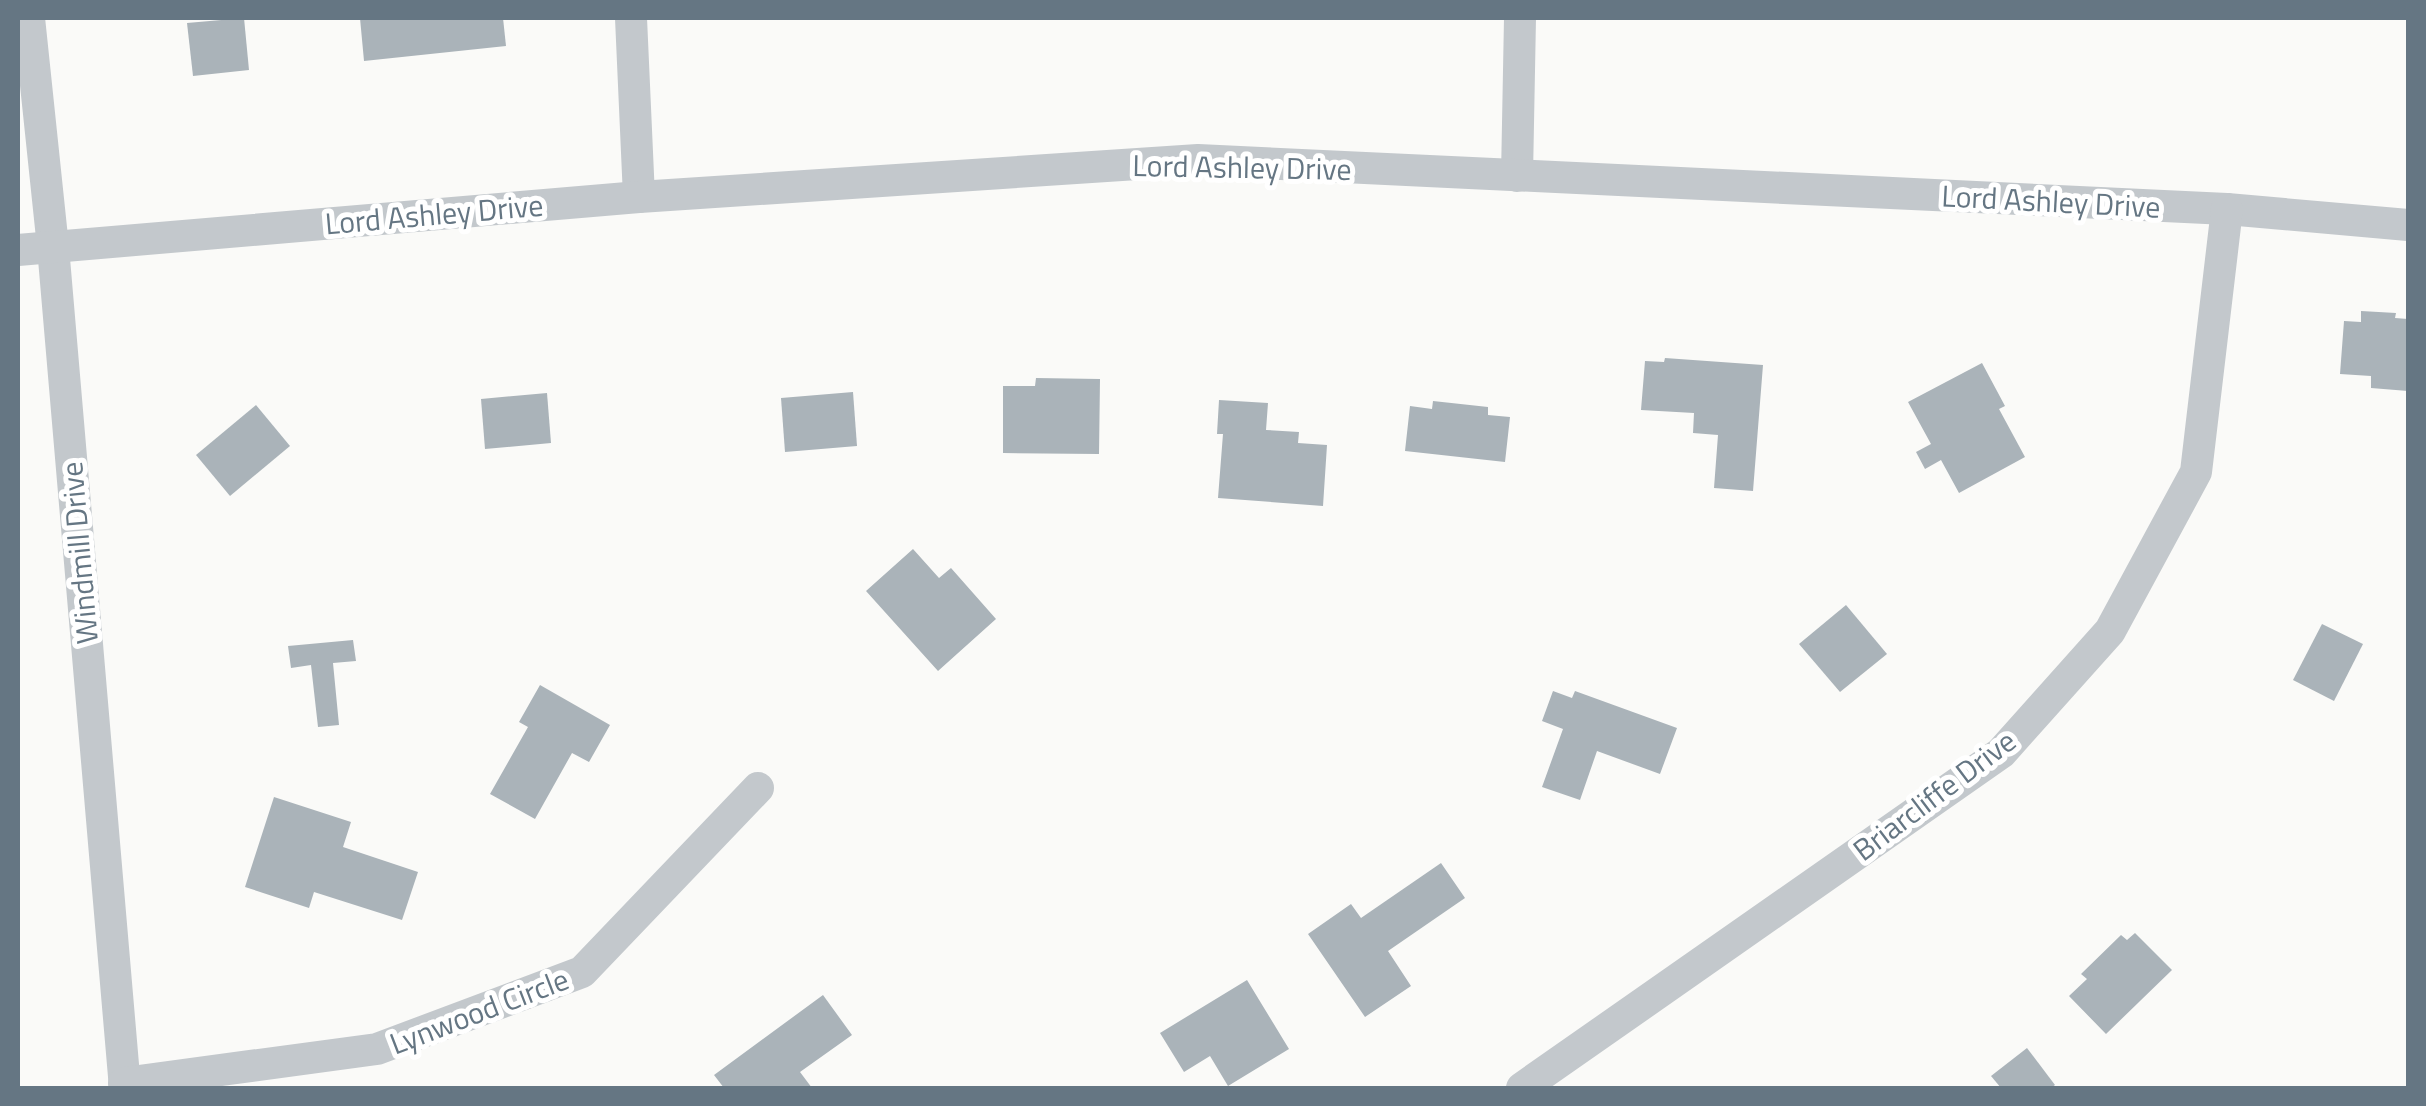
<svg xmlns="http://www.w3.org/2000/svg" width="2426" height="1106" font-family="'Titillium Web',sans-serif">
<rect width="100%" height="100%" fill="#fafaf8"/>
<g fill="#aab3b9">
<polygon points="244,18 249,70 193,76 187,23"/>
<polygon points="360,18 503,18 506,46 364,61"/>
<polygon points="2361,311 2396,313 2395,318 2408,319 2408,391 2371,388 2371,376 2340,374 2344,321 2361,322"/>
<polygon points="1665,358 1763,365 1753,491 1714,488 1718,435 1693,433 1694,413 1641,410 1645,361 1664,362"/>
<polygon points="1982,363 2005,406 1999,409 2025,457 1959,493 1941,460 1925,469 1916,452 1931,444 1908,402"/>
<polygon points="1036,378 1100,379 1099,454 1003,453 1003,386 1035,386"/>
<polygon points="853,392 857,446 785,452 781,398"/>
<polygon points="547,393 551,443 485,449 481,399"/>
<polygon points="1219,400 1268,403 1266,430 1299,432 1298,443 1327,445 1323,506 1218,498 1223,434 1217,434"/>
<polygon points="1433,401 1488,407 1488,415 1510,417 1505,462 1405,451 1410,406 1432,409"/>
<polygon points="256,405 290,446 230,496 196,455"/>
<polygon points="913,549 939,578 951,568 996,619 938,671 866,591"/>
<polygon points="1846,605 1887,654 1840,692 1799,644"/>
<polygon points="2322,624 2363,644 2334,701 2293,680"/>
<polygon points="353,640 356,661 333,663 339,725 318,727 311,665 291,668 288,646"/>
<polygon points="540,685 610,725 589,762 572,753 535,819 490,794 528,727 519,722"/>
<polygon points="1553,691 1572,698 1575,691 1677,728 1660,774 1597,751 1580,800 1542,787 1563,729 1542,721"/>
<polygon points="274,797 351,822 343,847 418,872 402,920 314,892 309,908 245,887"/>
<polygon points="1441,863 1465,898 1388,951 1411,986 1365,1017 1308,934 1351,904 1361,918"/>
<polygon points="2135,933 2172,970 2106,1034 2069,996 2087,979 2081,974 2121,935 2127,940"/>
<polygon points="1247,980 1289,1049 1228,1086 1210,1056 1184,1072 1160,1033"/>
<polygon points="823,995 852,1035 800,1072 812,1088 724,1088 714,1075"/>
<polygon points="2027,1048 2055,1085 2051,1088 2001,1088 1991,1076"/>
</g>
<g fill="none" stroke-linecap="round" stroke-linejoin="round">
<g stroke="#c3c8cc" stroke-width="32">
<polyline points="29,18 53,247 125,1088"/>
<polyline points="631,18 639,197"/>
<polyline points="1517,176 1520,18"/>
<polyline points="18,250 639,197 1198,160 2227,209 2408,225"/>
<polyline points="124,1083 377,1049 582,972 758,788"/>
<polyline points="1522,1088 2001,753 2110,631 2196,472 2227,209"/>
</g>
</g>
<g text-anchor="middle" dominant-baseline="central" stroke-width="10" stroke-linejoin="round" paint-order="stroke">
<g font-size="30" fill="#657683" stroke="#fff">
<text transform="translate(1242 167) rotate(1)">Lord Ashley Drive</text>
<text transform="translate(2051 201) rotate(3)">Lord Ashley Drive</text>
<text transform="translate(434 214) rotate(-5)">Lord Ashley Drive</text>
<text transform="translate(79 553) rotate(-95)">Windmill Drive</text>
<text transform="translate(1934 795) rotate(-37)">Briarcliffe Drive</text>
<text transform="translate(479 1011) rotate(-21)">Lynwood Circle</text>
</g>
</g>
<rect width="2426" height="1106" fill="none" stroke="#657683" stroke-width="40"/>
</svg>
